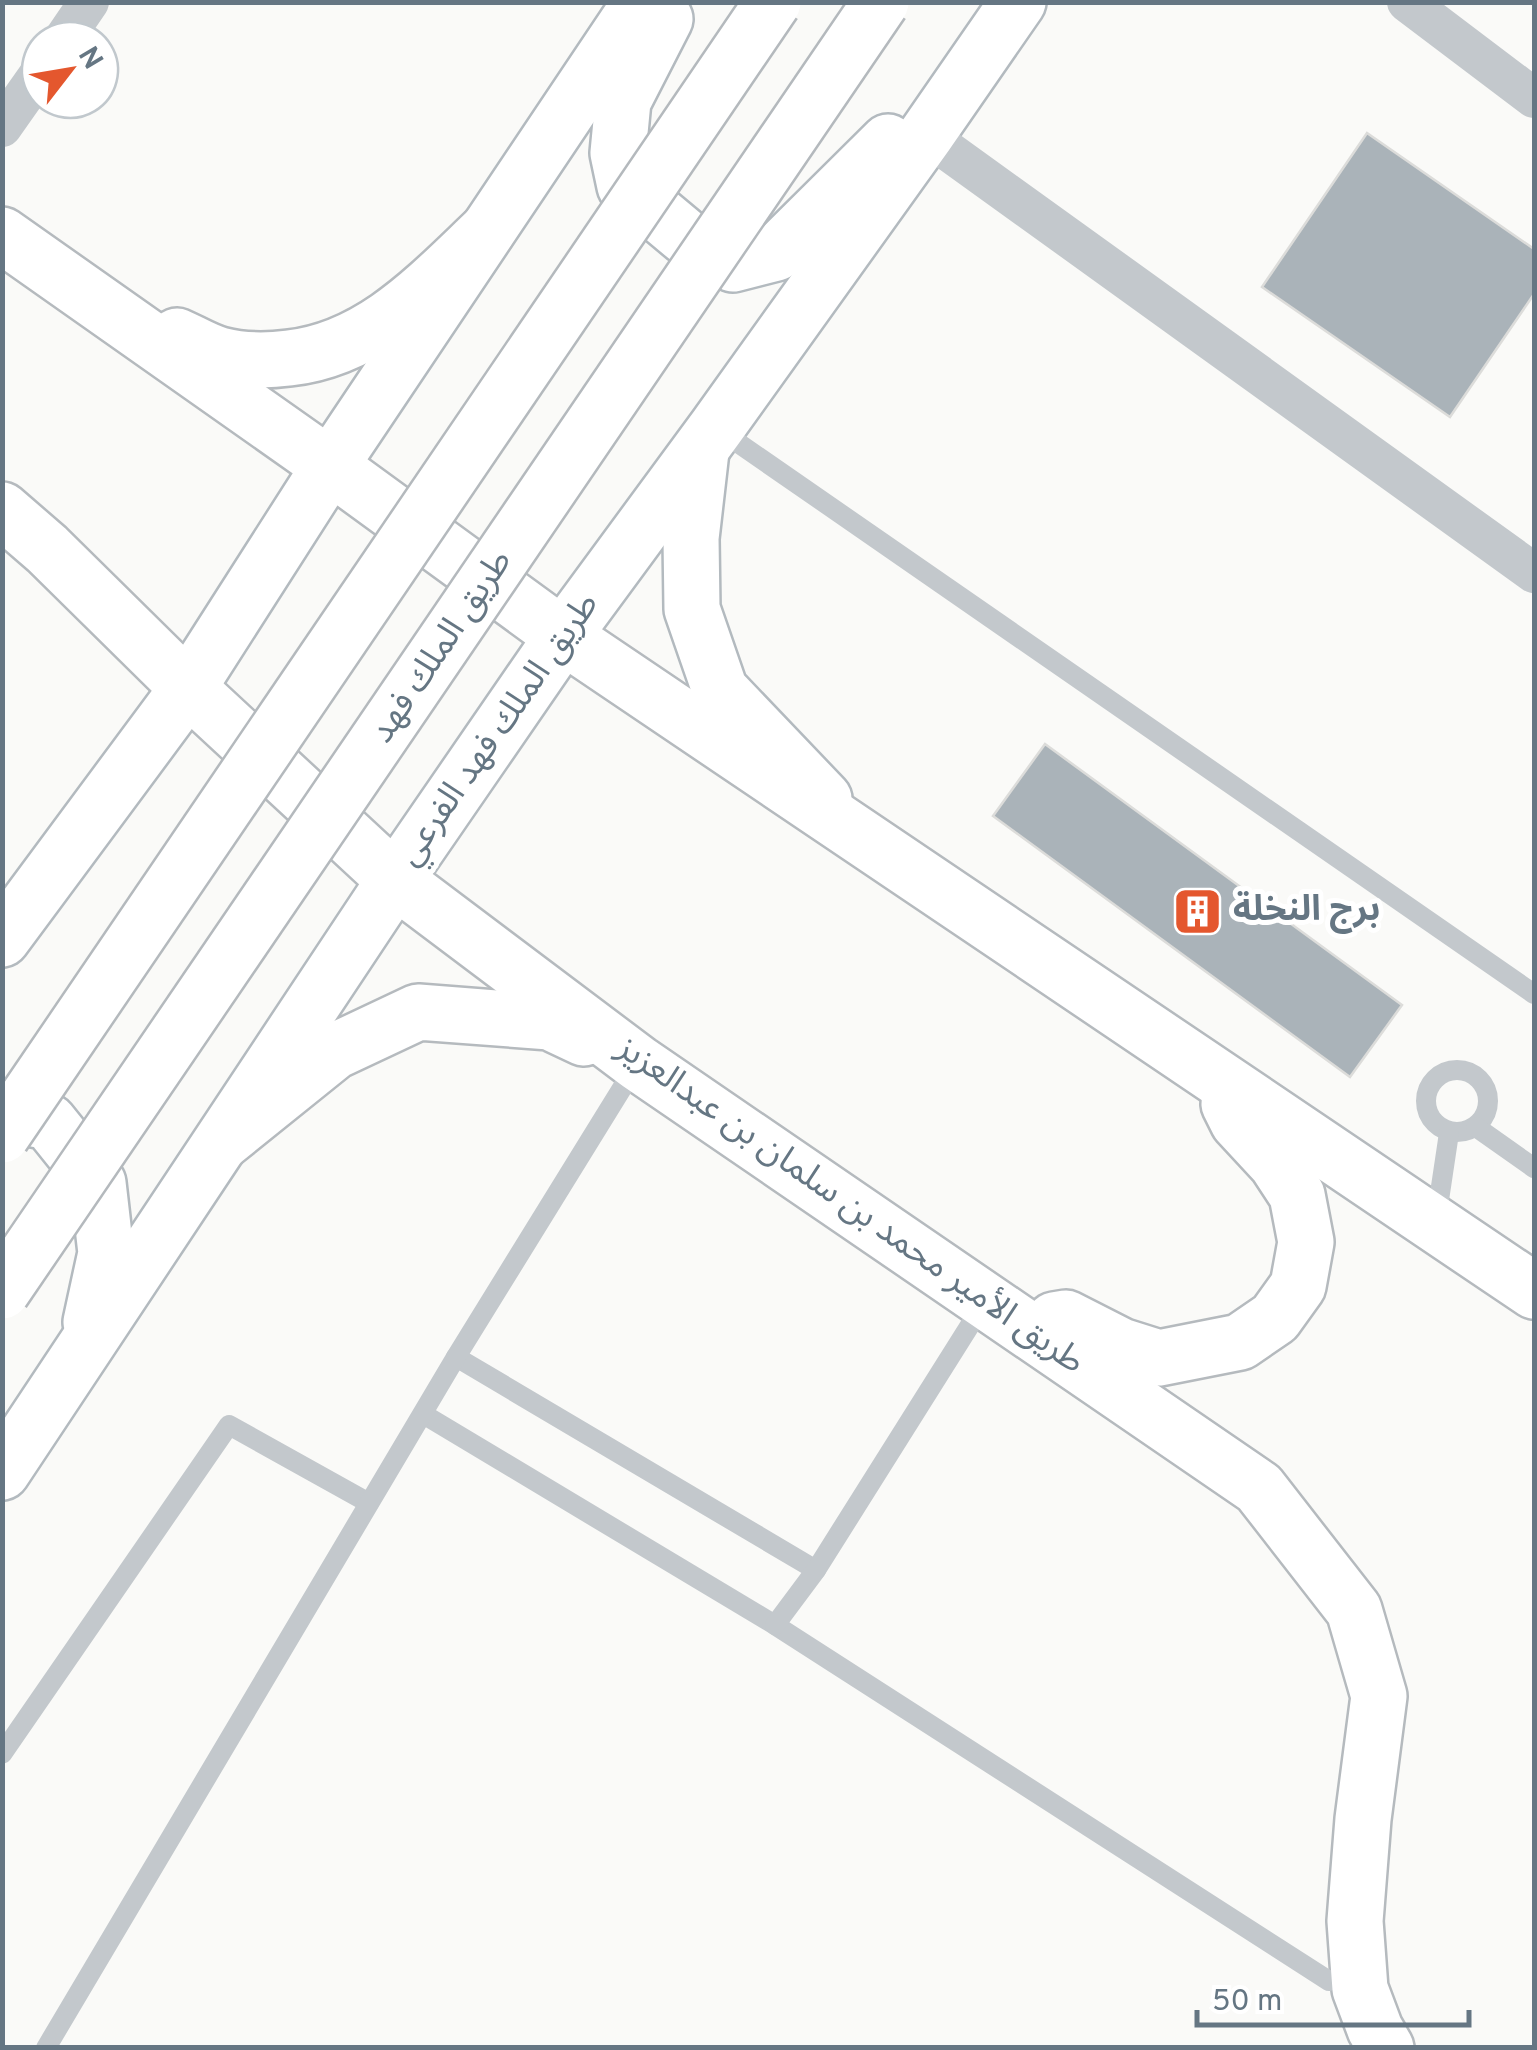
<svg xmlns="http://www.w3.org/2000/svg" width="1537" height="2050" font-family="Overpass,'Noto Sans Arabic',sans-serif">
<rect width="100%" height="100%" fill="#fafaf8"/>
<g fill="#aab3b9" stroke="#dcdcda" stroke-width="2.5">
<polygon points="1367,133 1534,249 1534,294 1450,417 1262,287"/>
<polygon points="1045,744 1402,1005 1350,1077 993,816"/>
</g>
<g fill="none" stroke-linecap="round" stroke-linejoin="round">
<defs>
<g id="secondary">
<polyline points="665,19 623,101 618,153 625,186 686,237 733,264 776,253 888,142"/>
<polyline points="701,451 691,538 692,609 720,690 824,799"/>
<polyline points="2,939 188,688 330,466 641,2"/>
<polyline points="2,1113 49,1122 98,1183 106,1253 91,1322"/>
<polyline points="2,1472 395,880 563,636 716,428 926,135 1018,2"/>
</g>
<g id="primary">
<polyline points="2,235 330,466 563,636 1534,1291"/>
<path d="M177 336C191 342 205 351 220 355 243 361 266 361 289 358 372 349 429 286 487 231"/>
<polyline points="2,510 47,549 188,688 395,880 638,1063 1259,1488 1354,1610 1379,1696 1363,1819 1355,1921 1360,1989 1375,2029 1386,2048"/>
<polyline points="222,1142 335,1051 418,1012 550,1022 584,1038"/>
<polyline points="1054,1320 1066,1318 1121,1346 1159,1358 1240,1342 1275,1318 1298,1286 1306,1242 1297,1195 1276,1163 1238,1122 1229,1104"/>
</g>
</defs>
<use href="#secondary" stroke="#b3babf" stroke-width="60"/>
<use href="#primary" stroke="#b5babe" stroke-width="60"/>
<g stroke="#c3c8cc" stroke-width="20">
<polyline points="718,429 1534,994"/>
<circle cx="1457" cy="1101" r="31"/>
<polyline points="1476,1127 1534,1168"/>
<polyline points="1436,1220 1449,1133"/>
<polyline points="456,1357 816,1570"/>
<polyline points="423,1414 775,1625 1329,1981"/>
<polyline points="775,1625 816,1570 984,1303"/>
<polyline points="2,1754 229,1425 369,1503"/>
<polyline points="46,2048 456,1357 637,1064"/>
</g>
<g stroke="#c3c8cc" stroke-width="40">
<polyline points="1407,2 1534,98"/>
<polyline points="63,40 89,2"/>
<polyline points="2,127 40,73"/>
<polyline points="926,135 1534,573"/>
</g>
<use href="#secondary" stroke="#fff" stroke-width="55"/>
<use href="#primary" stroke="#fff" stroke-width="55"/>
<defs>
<g id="highway-bridge">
<polyline points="2,1135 773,2"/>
<polyline points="2,1291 881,2"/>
</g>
</defs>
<use href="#highway-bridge" stroke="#b4b9bd" stroke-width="60" stroke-linecap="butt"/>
<use href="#highway-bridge" stroke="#fff" stroke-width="55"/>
</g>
<defs>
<symbol id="building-square" viewBox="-11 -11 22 22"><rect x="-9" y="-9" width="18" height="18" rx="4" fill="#e4572e" stroke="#fff"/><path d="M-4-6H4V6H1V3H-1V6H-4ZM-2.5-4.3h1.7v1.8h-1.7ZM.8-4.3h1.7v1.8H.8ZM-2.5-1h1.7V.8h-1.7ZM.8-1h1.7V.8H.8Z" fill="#fff"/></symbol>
</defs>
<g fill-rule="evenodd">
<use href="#building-square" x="1170" y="884" width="55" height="55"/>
</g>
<g text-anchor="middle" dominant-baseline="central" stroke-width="10" stroke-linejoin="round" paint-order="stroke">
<g font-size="35" fill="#657683" stroke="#fff">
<text transform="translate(442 647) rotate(-56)">طريق الملك فهد</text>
<text transform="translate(499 730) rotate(-55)">طريق الملك فهد الفرعي</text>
<text transform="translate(850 1206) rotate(35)">طريق الأمير محمد بن سلمان بن عبدالعزيز</text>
</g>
<g font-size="35" font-weight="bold" fill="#657683" stroke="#fff" text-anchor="start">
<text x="1233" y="911">برج النخلة</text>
</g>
</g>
<rect width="1537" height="2050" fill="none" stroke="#657683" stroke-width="10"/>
<g transform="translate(70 70) rotate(59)"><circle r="48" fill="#ffffff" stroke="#c1c8cd" stroke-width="2.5"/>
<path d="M0-8L18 38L0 25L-18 38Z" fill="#e4572e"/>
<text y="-15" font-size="28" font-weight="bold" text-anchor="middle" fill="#657683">N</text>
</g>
<path d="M1197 2010v15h272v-15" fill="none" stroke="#657683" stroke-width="5"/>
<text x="1212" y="2010" font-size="30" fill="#657683" stroke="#ffffff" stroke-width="8" paint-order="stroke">50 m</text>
</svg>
